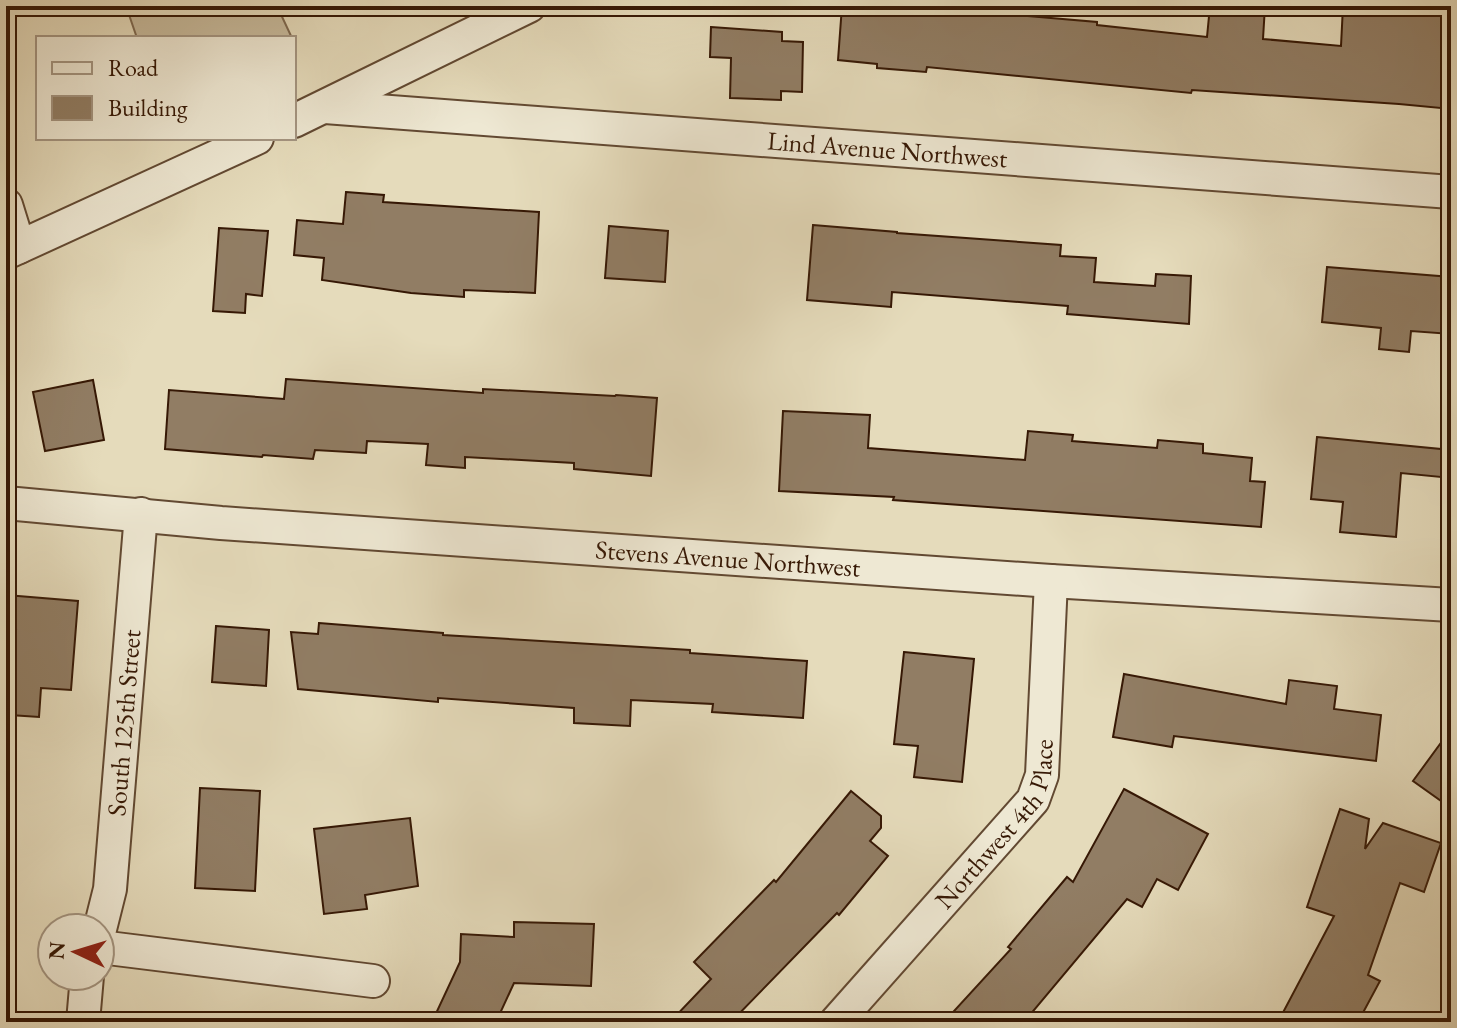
<svg xmlns="http://www.w3.org/2000/svg" width="1457" height="1028" font-family="'EB Garamond',serif">
<rect width="100%" height="100%" fill="#e5dbbb"/>
<filter id="stains"><feTurbulence type="fractalNoise" baseFrequency=".0025" numOctaves="4"/><feColorMatrix values="0 0 0 0 .2 0 0 0 0 .09 0 0 0 0 .02 0 0 0 .5 -.17"/></filter>
<radialGradient id="worn" r=".72"><stop offset=".6" stop-color="#630" stop-opacity="0"/><stop offset="1" stop-color="#630" stop-opacity=".3"/></radialGradient>
<polygon fill="#c7ba9c" stroke="#7e6950" stroke-width="2" points="126,6 277,6 292,38 137,38"/>
<g fill="#917d64" stroke="#361805" stroke-width="2">
<polygon points="842,6 885,6 885,12 942,16 944,6 971,6 971,11 1097,22 1097,25 1207,37 1210,6 1265,6 1263,39 1341,46 1343,6 1407,9 1407,6 1451,9 1451,109 1399,104 1192,90 1191,93 927,67 926,72 877,68 877,64 838,60"/>
<polygon points="711,27 782,32 782,41 803,42 802,92 781,91 781,100 730,98 731,58 710,57"/>
<polygon points="346,192 384,195 383,202 539,212 535,293 464,290 464,297 411,293 322,280 324,258 294,255 297,220 343,224"/>
<polygon points="813,225 897,232 897,233 1061,245 1060,256 1096,258 1094,282 1155,286 1156,274 1191,276 1189,324 1067,314 1068,306 892,292 891,307 807,300"/>
<polygon points="609,226 668,231 665,282 605,278"/>
<polygon points="219,228 268,231 262,296 246,294 245,313 213,311"/>
<polygon points="1327,267 1451,277 1451,334 1411,331 1409,352 1379,349 1381,328 1322,322"/>
<polygon points="286,379 483,393 483,389 615,396 616,395 657,398 651,476 574,469 574,463 465,457 465,468 426,465 428,444 367,441 366,453 315,450 313,459 263,455 262,457 165,449 169,390 284,399"/>
<polygon points="93,380 104,440 45,451 33,392"/>
<polygon points="783,411 870,415 868,448 1025,460 1028,431 1073,435 1072,441 1157,448 1158,440 1203,444 1203,453 1252,458 1250,481 1265,482 1261,527 893,500 894,497 779,491"/>
<polygon points="1317,437 1451,450 1451,478 1401,473 1396,537 1340,532 1343,502 1311,499"/>
<polygon points="6,595 78,601 71,690 41,688 39,717 10,715 16,630 6,631"/>
<polygon points="319,623 443,633 443,635 690,650 690,653 807,661 803,718 712,712 713,704 631,700 630,726 574,723 574,708 438,698 438,702 298,689 291,632 318,634"/>
<polygon points="216,626 269,630 266,686 212,682"/>
<polygon points="904,652 974,659 962,782 914,777 918,746 894,744"/>
<polygon points="1124,674 1286,704 1289,680 1337,686 1334,709 1381,715 1376,761 1174,736 1172,747 1113,737"/>
<polygon points="1451,729 1451,808 1413,781"/>
<polygon points="200,788 260,791 255,891 195,888"/>
<polygon points="1124,789 1208,834 1178,890 1157,879 1142,907 1127,899 1024,1022 944,1022 1011,949 1008,947 1067,877 1073,882"/>
<polygon points="851,791 881,816 881,828 870,841 888,856 839,915 837,913 731,1022 670,1022 711,979 694,962 774,880 776,882"/>
<polygon points="1340,809 1369,819 1365,849 1383,823 1441,843 1424,892 1400,883 1368,975 1380,981 1358,1022 1278,1022 1334,916 1307,907"/>
<polygon points="410,818 418,886 365,895 367,909 324,914 314,829"/>
<polygon points="514,922 594,924 591,986 514,983 496,1022 432,1022 460,962 461,934 514,937"/>
</g>
<g fill="none" stroke-linecap="round" stroke-linejoin="round">
<defs>
<g id="street">
<path id="s1" d="M325 107 1451 192"/>
<polyline points="294,121 529,6"/>
<polyline points="6,205 19,247"/>
<polyline points="6,253 257,138"/>
<path id="s2" d="M6 503 221 523 1051 581 1451 605"/>
<path id="s3" d="M100 929 110 889 141 514"/>
<polyline points="100,947 373,981"/>
<polyline points="83,1022 87,976"/>
<path id="s4" d="M836 1022 1033 800 1042 775 1051 581"/>
</g>
</defs>
<use href="#street" stroke="#624932" stroke-width="36"/>
<use href="#street" stroke="#eee8d3" stroke-width="32"/>
</g>
<g text-anchor="middle" dominant-baseline="central" stroke-width="6" stroke-linejoin="round" paint-order="stroke">
<g font-size="26" fill="#361805" stroke="#eee8d3">
<text stroke="none"><textPath href="#s1" startOffset="564">Lind Avenue Northwest</textPath></text>
<text stroke="none"><textPath href="#s2" startOffset="724">Stevens Avenue Northwest</textPath></text>
<text stroke="none"><textPath href="#s3" startOffset="208">South 125th Street</textPath></text>
<text stroke="none"><textPath href="#s4" startOffset="258">Northwest 4th Place</textPath></text>
</g>
</g>
<rect width="1457" height="1028" fill="none" stroke="#e5dbbb" stroke-width="32"/>
<rect x="8" y="8" width="1441" height="1012" fill="none" stroke="#361805" stroke-width="4"/>
<rect x="16" y="16" width="1425" height="996" fill="none" stroke="#361805" stroke-width="2"/>
<rect x="36" y="36" width="260" height="104" fill="#eee8d3" stroke="#a49581" stroke-width="2"/>
<rect x="52" y="62" width="40" height="12" fill="#eee8d3" stroke="#a49581" stroke-width="2"/>
<text x="108" y="76" font-size="24" fill="#361805">Road</text>
<rect x="52" y="96" width="40" height="24" fill="#917d64" stroke="#a49581" stroke-width="2"/>
<text x="108" y="116" font-size="24" fill="#361805">Building</text>
<g transform="translate(76 952) rotate(274)"><circle r="38" fill="#eee8d3" stroke="#a49581" stroke-width="2"/>
<path d="M0-6L14 30L0 20L-14 30Z" fill="#8f2418"/>
<text y="-12" font-size="22" font-weight="bold" text-anchor="middle" fill="#361805">N</text>
</g>
<rect width="100%" height="100%" filter="url(#stains)"/>
<rect width="100%" height="100%" fill="url(#worn)"/>
</svg>
